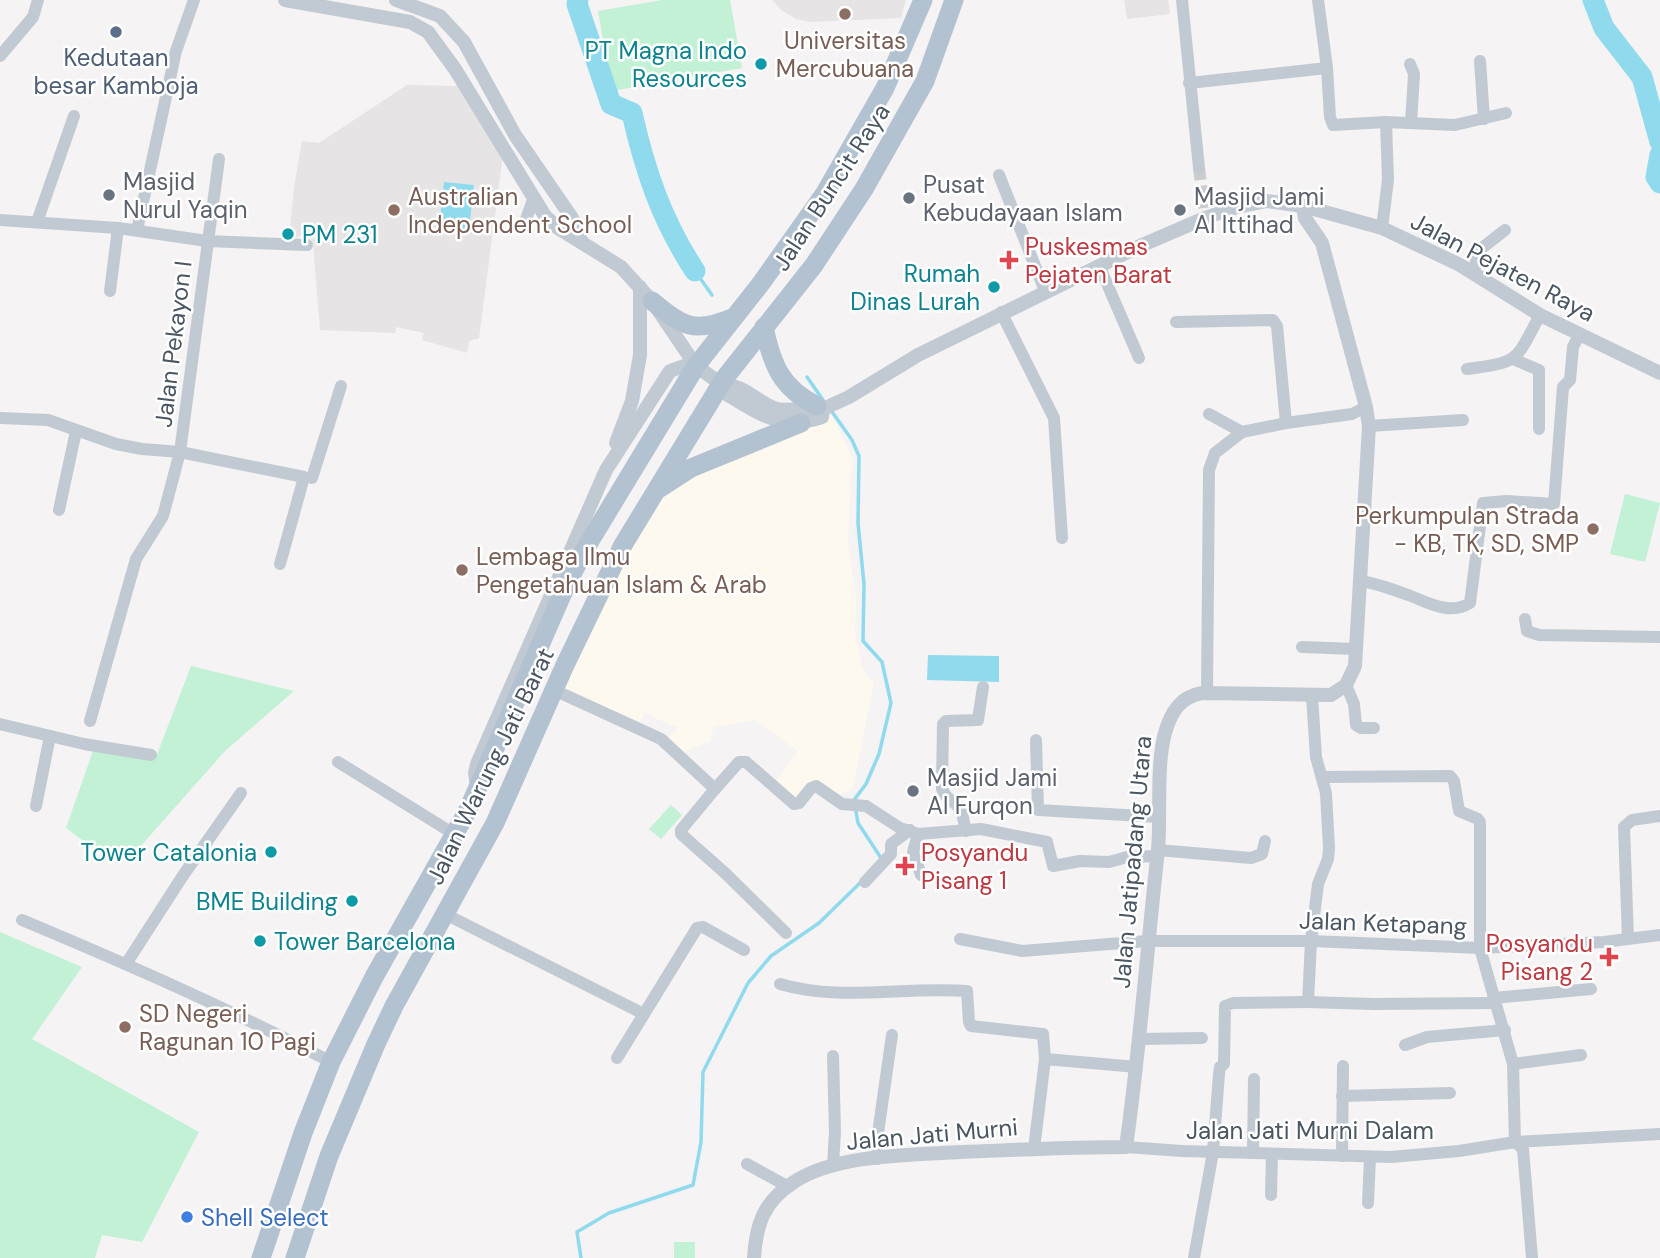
<svg xmlns="http://www.w3.org/2000/svg" width="1660" height="1258" font-family="'DM Sans',sans-serif">
<rect width="100%" height="100%" fill="#f5f3f3"/>
<polygon fill="#fdf9ef" points="832,415 852,457 848,543 856,599 855,632 862,667 874,683 853,788 837,796 819,785 797,801 774,783 798,751 756,720 714,727 710,741 684,752 668,740 678,728 644,713 640,722 564,690 624,552 661,499 694,475"/>
<g fill="#e6e4e5">
<polygon points="772,0 906,0 901,18 810,22 796,19 781,10"/>
<polygon points="1124,0 1168,0 1170,14 1127,19"/>
<polygon points="407,85 463,86 503,155 479,338 469,341 467,353 422,340 424,333 396,327 395,333 320,330 313,243 308,233 289,240 294,187 302,141 319,143"/>
</g>
<g fill="#c3f1d5">
<polygon points="662,0 730,0 742,68 612,91 598,11"/>
<polygon points="1625,494 1660,503 1645,562 1610,554"/>
<path d="M191 666 294 691 225 751 138 849C107 867 92 846 66 828L94 748 156 757Z"/>
<polygon points="671,805 682,815 661,839 649,829"/>
<polygon points="0,932 82,967 32,1039 199,1132 142,1242 102,1235 95,1258 0,1258"/>
<rect x="674" y="1242" width="21" height="16"/>
</g>
<g fill="#90daee">
<polygon points="444,182 474,185 469,230 439,227"/>
<polygon points="928,655 999,656 999,682 927,680"/>
</g>
<g fill="none" stroke-linecap="round" stroke-linejoin="round">
<g stroke="#90daee" stroke-width="3.5">
<polyline points="695,271 712,295"/>
<polyline points="807,377 823,400"/>
<polyline points="830,409 852,440 859,456 858,523 864,584 863,641 882,662 891,703 879,754 866,784 854,800 858,823 881,858"/>
<polyline points="581,1258 577,1232 609,1213 693,1185 701,1142 703,1072 748,983 771,956 819,923 862,881"/>
</g>
<g stroke="#90daee" stroke-width="21">
<path d="M578 0 577 4 611 104 632 113C645 171 662 221 695 271"/>
<polyline points="1593,0 1604,28 1642,77 1660,142"/>
<polyline points="1660,155 1656,177 1660,183"/>
</g>
<polyline stroke="#caccce" stroke-width="12" stroke-dasharray="12 6" stroke-linecap="butt" points="1199,168 1204,208"/>
<g stroke="#c1cad2" stroke-width="12">
<polyline points="1182,0 1199,168"/>
<polyline points="1318,0 1327,68 1330,117 1333,125 1386,122 1455,125 1506,113"/>
<polyline points="0,56 33,17 38,0"/>
<polyline points="1480,61 1484,119"/>
<polyline points="1410,64 1414,74 1411,123"/>
<polyline points="1189,83 1327,68"/>
<polyline points="999,175 1045,291"/>
<polyline points="526,219 534,197"/>
<polyline points="0,220 118,228 207,241 307,245"/>
<polyline points="37,222 74,116"/>
<polyline points="1382,228 1388,180 1386,122"/>
<polyline points="137,230 176,51 194,0"/>
<polyline points="1099,265 1139,358"/>
<polyline points="1474,274 1477,252 1505,230"/>
<polyline points="110,291 118,228"/>
<polyline points="1001,312 1054,418 1062,538"/>
<polyline points="1176,322 1273,320 1277,326 1286,423"/>
<polyline points="1513,359 1539,370 1539,429"/>
<path d="M1467 369C1521 362 1515 361 1540 315"/>
<polyline points="1209,414 1242,432 1286,423 1352,414 1366,407"/>
<polyline points="0,418 48,420 116,444 142,449 180,452 304,477 280,564"/>
<polyline points="1369,426 1463,420"/>
<polyline points="312,478 341,386"/>
<polyline points="59,510 76,431"/>
<path d="M1360 581C1376 583 1392 589 1408 595 1428 602 1449 616 1470 603L1483 503 1507 501 1554 504 1563 387 1570 380 1573 347 1579 335"/>
<polyline points="1525,619 1527,631 1539,635 1660,637"/>
<polyline points="1302,647 1355,649"/>
<polyline points="1346,685 1354,704 1356,725 1361,728 1374,728"/>
<polyline points="554,690 661,739 715,789 739,762 746,762 794,804 799,803 811,788 816,786 842,804 866,806 900,828 918,834 981,829 1047,842 1053,866 1080,861 1109,862 1127,857 1157,856"/>
<polyline points="1207,693 1209,470 1215,453 1242,432"/>
<polyline points="1312,696 1316,757 1326,793 1329,848 1328,859 1318,884 1311,941 1308,1002 1374,1004 1495,1003"/>
<polyline points="90,721 136,559 163,516 180,452 219,159"/>
<polyline points="0,724 84,744 151,755"/>
<polyline points="1036,740 1038,810 1160,817"/>
<polyline points="338,762 454,834"/>
<polyline points="1323,777 1450,776 1454,781 1459,811 1478,819 1480,822 1480,948 1513,1064 1515,1142 1523,1149 1532,1258"/>
<polyline points="715,789 681,830 681,834 725,873 786,933"/>
<polyline points="36,806 50,736"/>
<polyline points="966,831 961,809 946,796 942,789 943,724 946,721 978,720 983,687"/>
<polyline points="918,834 913,852 921,875"/>
<polyline points="1158,850 1251,858 1262,854 1265,841"/>
<polyline points="865,882 891,854 891,844 910,830"/>
<polyline points="445,914 644,1014 697,928 703,927 744,950"/>
<path d="M22 920C127 964 230 1009 331 1062"/>
<polyline points="960,939 1022,951 1147,941 1311,941 1480,948 1604,942 1660,935"/>
<polyline points="1628,939 1624,827 1632,820 1660,816"/>
<polyline points="126,964 182,877 241,793"/>
<path d="M780 984C841 1002 904 986 967 991L969 1022 971 1026 1043 1034 1045 1059 1137 1067"/>
<polyline points="1493,998 1591,989"/>
<polyline points="1139,1039 1202,1038"/>
<polyline points="1405,1045 1427,1037 1505,1030"/>
<polyline points="617,1058 644,1014"/>
<polyline points="1513,1064 1581,1055"/>
<polyline points="1342,1096 1450,1093"/>
<polyline points="1126,1147 1182,1151 1391,1157 1459,1151 1515,1142 1660,1134"/>
<polyline points="1034,1149 1045,1059"/>
<polyline points="1253,1153 1254,1079"/>
<polyline points="1342,1156 1343,1066"/>
<polyline points="877,1159 878,1133 892,1035"/>
<polyline points="747,1164 787,1186"/>
<polyline points="833,1165 835,1132 833,1056"/>
<polyline points="1271,1195 1272,1154"/>
<polyline points="1368,1203 1370,1157"/>
<polyline points="1194,1258 1213,1152 1219,1074 1220,1067 1224,1064 1225,1006 1233,1003 1308,1002"/>
</g>
<g stroke="#c1cad2" stroke-width="14">
<path d="M285 0 410 22 428 32 455 69 545 216 558 228 621 267 652 301 696 366 724 386C742 383 757 402 774 408 791 414 811 403 823 409L849 397 918 355 1140 246 1205 218 1237 207 1267 201 1303 206 1382 228 1460 265 1540 315 1660 373"/>
<polyline points="396,0 440,16 464,42 515,135 572,218 581,240"/>
<path d="M724 386 726 394C761 414 780 431 822 417L823 409"/>
<polyline points="616,443 632,401 640,355 640,287"/>
<polyline points="477,786 475,773 477,764 606,470 670,371 684,366 696,366"/>
<path d="M754 1258C756 1224 764 1201 794 1182 836 1154 911 1155 961 1152 1016 1150 1071 1147 1126 1147 1140 1048 1147 949 1158 850 1161 815 1156 765 1165 733 1171 712 1180 697 1202 693L1331 695 1346 685 1355 666 1369 426 1366 407 1322 243 1305 218 1303 206"/>
</g>
<g stroke="#b3c2d1" stroke-width="19">
<path d="M652 301C682 326 694 334 732 318"/>
<path d="M764 327C772 365 781 388 817 406"/>
<polyline points="660,488 691,468 801,423"/>
<polyline points="261,1258 303,1133 331,1062 374,977 468,810 565,588 585,549 696,366 762,282 825,193 885,88 923,0"/>
<polyline points="295,1258 329,1156 376,1044 394,1006 495,823 565,665 623,545 724,379 814,265 864,189 925,81 954,0"/>
</g>
</g>
<g fill="#8d6e63" stroke="#fff" stroke-width="2.5">
<circle cx="845" cy="14" r="7"/>
<circle cx="394" cy="210" r="7"/>
<circle cx="1593" cy="529" r="7"/>
<circle cx="462" cy="570" r="7"/>
<circle cx="125" cy="1027" r="7"/>
</g>
<circle fill="#5c6f8a" stroke="#fff" stroke-width="2.5" cx="116" cy="32" r="7"/>
<g fill="#0f9aa8" stroke="#fff" stroke-width="2.5">
<circle cx="761" cy="64" r="7"/>
<circle cx="288" cy="234" r="7"/>
<circle cx="994" cy="287" r="7"/>
<circle cx="271" cy="852" r="7"/>
<circle cx="352" cy="901" r="7"/>
<circle cx="260" cy="941" r="7"/>
</g>
<g fill="#6b7280" stroke="#fff" stroke-width="2.5">
<circle cx="109" cy="195" r="7"/>
<circle cx="909" cy="198" r="7"/>
<circle cx="1180" cy="210" r="7"/>
<circle cx="913" cy="791" r="7"/>
</g>
<g fill="#e0444e" stroke="#fff" stroke-width="2.5">
<path d="M1005.5 249.5h7v7h7v7h-7v7h-7v-7h-7v-7h7z"/>
<path d="M901.5 855.5h7v7h7v7h-7v7h-7v-7h-7v-7h7z"/>
<path d="M1605.5 946.5h7v7h7v7h-7v7h-7v-7h-7v-7h7z"/>
</g>
<circle fill="#3f7fe0" stroke="#fff" stroke-width="2.5" cx="187" cy="1217" r="7"/>
<g text-anchor="middle" dominant-baseline="central" stroke-width="5" stroke-linejoin="round" paint-order="stroke">
<g font-size="24" fill="#785e54" stroke="#fff" text-anchor="start">
<text x="845" y="40" text-anchor="middle">Universitas<tspan x="845" dy="28">Mercubuana</tspan></text>
<text x="408" y="196">Australian<tspan x="408" dy="28">Independent School</tspan></text>
<text x="1579" y="515" text-anchor="end">Perkumpulan Strada<tspan x="1579" dy="28">- KB, TK, SD, SMP</tspan></text>
<text x="476" y="556">Lembaga Ilmu<tspan x="476" dy="28">Pengetahuan Islam &amp; Arab</tspan></text>
<text x="139" y="1013">SD Negeri<tspan x="139" dy="28">Ragunan 10 Pagi</tspan></text>
</g>
<g font-size="24" fill="#0d838f" stroke="#fff" text-anchor="end">
<text x="747" y="50">PT Magna Indo<tspan x="747" dy="28">Resources</tspan></text>
<text x="302" y="234" text-anchor="start">PM 231</text>
<text x="980" y="273">Rumah<tspan x="980" dy="28">Dinas Lurah</tspan></text>
<text x="257" y="852">Tower Catalonia</text>
<text x="338" y="901">BME Building</text>
<text x="274" y="941" text-anchor="start">Tower Barcelona</text>
</g>
<g font-size="24" fill="#4e5e75" stroke="#fff">
<text x="116" y="57">Kedutaan<tspan x="116" dy="28">besar Kamboja</tspan></text>
</g>
<g font-size="24" fill="#5b616d" stroke="#fff" text-anchor="start">
<text x="123" y="181">Masjid<tspan x="123" dy="28">Nurul Yaqin</tspan></text>
<text x="923" y="184">Pusat<tspan x="923" dy="28">Kebudayaan Islam</tspan></text>
<text x="1194" y="196">Masjid Jami<tspan x="1194" dy="28">Al Ittihad</tspan></text>
<text x="927" y="777">Masjid Jami<tspan x="927" dy="28">Al Furqon</tspan></text>
</g>
<g font-size="24" fill="#4a5661" stroke="#fff">
<text transform="translate(831 187) rotate(-57)">Jalan Buncit Raya</text>
<text transform="translate(1503 267) rotate(28)">Jalan Pejaten Raya</text>
<text transform="translate(173 344) rotate(-83)">Jalan Pekayon I</text>
<text transform="translate(490 766) rotate(-64)">Jalan Warung Jati Barat</text>
<text transform="translate(1132 862) rotate(-85)">Jalan Jatipadang Utara</text>
<text transform="translate(1383 923) rotate(2)">Jalan Ketapang</text>
<text x="1310" y="1130">Jalan Jati Murni Dalam</text>
<text transform="translate(932 1134) rotate(-5)">Jalan Jati Murni</text>
</g>
<g font-size="24" fill="#be3a42" stroke="#fff" text-anchor="start">
<text x="1025" y="246">Puskesmas<tspan x="1025" dy="28">Pejaten Barat</tspan></text>
<text x="921" y="852">Posyandu<tspan x="921" dy="28">Pisang 1</tspan></text>
<text x="1593" y="943" text-anchor="end">Posyandu<tspan x="1593" dy="28">Pisang 2</tspan></text>
</g>
<g font-size="24" fill="#366cbe" stroke="#fff" text-anchor="start">
<text x="201" y="1217">Shell Select</text>
</g>
</g>
</svg>
